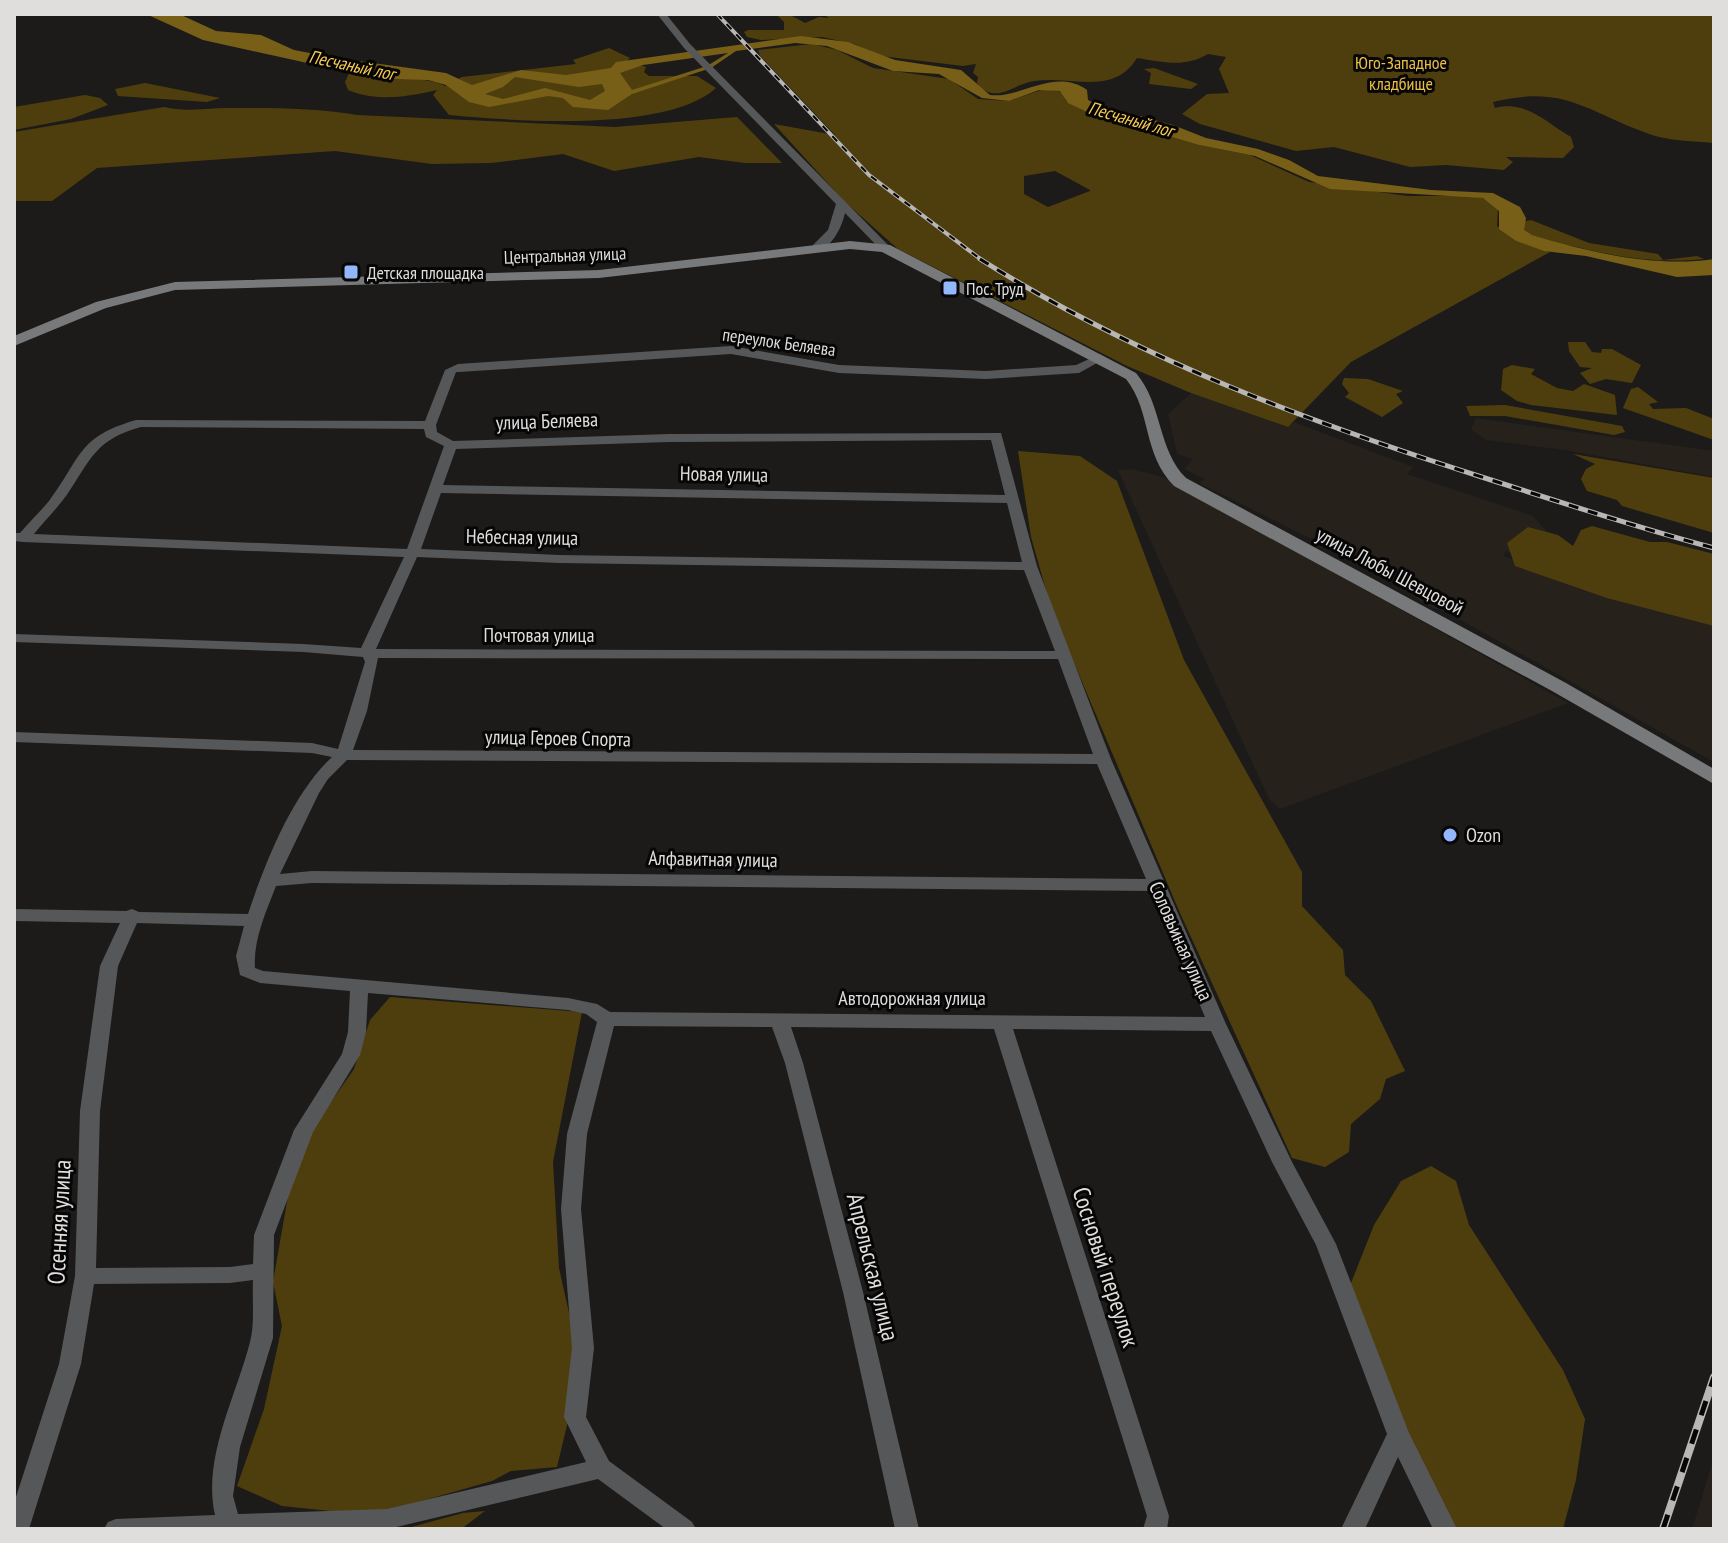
<svg xmlns="http://www.w3.org/2000/svg" width="1728" height="1543" font-family="'PT Sans Narrow',sans-serif">
<rect width="100%" height="100%" fill="#1c1b19"/>
<g fill="#26221b">
<polygon points="1191,393 1287,427 1294,422 1413,467 1407,474 1533,516 1557,544 1543,563 1506,551 1503,556 1714,625 1714,762 1450,614 1426,605 1376,571 1199,483 1205,479 1184,469 1193,459 1177,454 1168,414"/>
<polygon points="1476,418 1714,451 1714,477 1565,450 1486,440 1471,429"/>
<polygon points="1131,469 1163,477 1568,703 1280,809 1269,799 1118,470"/>
<polygon points="1714,1458 1714,1529 1692,1529"/>
</g>
<g fill="#4f3e0d" fill-rule="evenodd">
<path d="M776 14H795L792 16 805 23 819 17 829 18 823 14H1714V143C1694 141 1671 141 1652 135 1587 113 1567 84 1493 102L1495 108C1527 100 1546 123 1571 137L1574 147 1563 158 1506 157 1513 162 1504 170 1446 165 1410 167 1334 147 1296 151 1200 124 1182 114 1207 94 1229 93 1219 69 1226 57 1208 54C1184 68 1164 62 1137 58 1113 97 1072 75 1034 81 1013 84 995 106 977 83L978 77 973 73 976 64 963 66 881 56 854 44 822 37 761 40 747 37 744 32 748 30H784V22Z"/>
<path d="M812 44 837 50 873 68 949 79 978 99 1009 101 1044 89 1063 92 1066 101 1089 113 1199 145 1250 155 1309 182 1407 196H1470L1483 198 1498 209 1497 226 1516 241 1550 252 1351 362 1288 427 1191 393 1127 366 898 249 844 201 774 124 835 135 760 56 758 50ZM1055 171 1090 190V191L1048 207 1024 194V176Z"/>
<path d="M609 48 630 58 627 61 646 67 644 72 649 76H697L716 88C666 133 515 121 449 115L433 95 437 90C408 97 375 102 348 90L345 82 350 71C361 73 371 77 381 79 402 81 426 76 445 86L462 77 576 64 573 60Z"/>
<polygon points="1154,68 1198,84 1191,89 1149,84 1151,73 1144,69"/>
<polygon points="145,83 220,98 207,102 118,96 115,89"/>
<polygon points="85,95 100,98 108,105 71,119 14,130 14,107"/>
<path d="M164 107C188 113 208 107 232 108 274 108 316 108 357 115L615 127 737 117 782 163H745L699 157 614 171 563 154 491 163 432 164 335 151 97 168 52 201H14V132Z"/>
<path d="M1531 220 1589 243 1658 254 1663 260 1697 256 1704 259C1639 266 1582 249 1519 232L1522 222Z"/>
<polygon points="1568,342 1585,342 1592,352 1601,353 1602,349 1612,349 1641,365 1632,383 1606,379 1590,384 1580,373 1592,368 1580,367 1569,351"/>
<polygon points="1512,365 1535,369 1531,374 1557,388 1573,391 1584,384 1615,395 1617,415 1531,405 1517,401 1501,390 1503,369"/>
<polygon points="1344,378 1368,379 1403,391 1396,394 1403,403 1382,417 1345,397 1349,393 1342,384"/>
<polygon points="1638,387 1658,402 1649,404 1653,409 1686,408 1714,419 1714,440 1623,408 1631,389"/>
<polygon points="1505,405 1622,426 1625,432 1614,435 1505,416 1470,416 1466,406"/>
<polygon points="1018,451 1080,456 1117,481 1184,660 1302,872 1302,906 1343,950 1345,975 1371,1001 1405,1071 1386,1079 1380,1099 1351,1124 1349,1152 1325,1167 1292,1158 1180,913 1052,611 1031,537"/>
<polygon points="1573,454 1714,478 1714,533 1622,506 1617,500 1587,491 1581,479 1586,469 1595,464"/>
<polygon points="1592,526 1650,542 1667,542 1714,554 1714,626 1607,598 1515,566 1507,543 1528,527 1558,535 1573,546 1581,530"/>
<polygon points="390,997 582,1012 553,1162 559,1268 575,1340 567,1425 557,1467 511,1471 492,1481 390,1510 340,1512 282,1506 237,1486 264,1409 282,1326 273,1282 288,1196 313,1128 354,1069 370,1020"/>
<polygon points="1431,1166 1456,1181 1469,1225 1563,1370 1585,1419 1576,1480 1563,1529 1451,1529 1418,1459 1349,1288 1374,1225 1401,1181"/>
<polygon points="485,1511 461,1529 404,1529 463,1513"/>
</g>
<path fill="#785f18" fill-rule="evenodd" d="M146 14H179L216 31 261 35 294 50 336 58 446 73 472 85 521 70 566 75 611 68 616 62 801 36 848 42 895 60 961 70 990 95C1020 99 1055 67 1087 90L1088 100 1099 105 1173 125 1206 138 1258 149 1289 160 1318 176 1431 190 1493 193 1520 207 1526 218 1524 230 1532 235C1589 252 1655 268 1714 259V275L1677 277 1586 256 1544 251 1516 241 1499 229V211L1483 198 1330 189 1255 156 1199 145 1089 113 1068 103 1060 91 1039 90 1009 101 982 98 939 74 893 71 827 46 795 43 736 51 711 68 632 94 608 110 573 107 563 98 548 96 489 107 469 102 446 85 428 80 380 79 203 40ZM728 53 707 66 632 90 620 73 643 65ZM515 77 579 87 602 84 605 91 590 100 545 88 503 99 485 94 503 87Z"/>
<g fill="none" stroke-linecap="round" stroke-linejoin="round">
<g fill="#565758" fill-rule="evenodd">
<path d="M657 14H666L690 44 889 246V250H881L845 213C841 230 830 252 811 251V247L828 230 836 204 684 48Z"/>
<path d="M731 346 839 365 986 371 1076 365 1100 354 1106 358 1079 373 986 379 839 373 731 354 459 372H456L436 425 437 432 453 441 669 434 1001 433 1037 566 1111 759 1226 1024 1292 1162 1336 1244 1409 1433 1457 1529H1433L1398 1457 1365 1529H1341L1387 1434 1316 1245 1272 1162 1211 1031 1013 1029 1169 1516 1167 1529H1143L1147 1516 994 1029 791 1027 803 1063 863 1292 919 1529H895L843 1292 785 1063 772 1027 614 1026 587 1134 581 1209 594 1348 586 1417 609 1461 692 1522 696 1529H666L598 1479 388 1529H104L108 1522 116 1519 215 1515C202 1458 236 1397 250 1342 255 1323 252 1300 253 1280L230 1283 94 1284 81 1364 29 1529H14V1503L59 1364 75 1276 80 1111 100 966 120 923 14 921V909L126 911 132 909 139 912 248 914C265 863 292 794 332 757L312 753 14 742V732L312 743 338 749 365 662 363 657 303 652 14 642V634L303 644 361 648 404 557 23 542 14 541V533H20C29 522 40 512 49 501 82 457 77 437 136 420L425 421 445 370 458 364ZM141 427 424 429 426 437 444 446 407 549 34 534C46 519 59 507 70 490 93 455 98 439 141 427ZM991 440 1005 495 443 485 456 449 669 442ZM441 493 1007 503 1022 562 559 555 421 549ZM417 557 559 563 1024 570 1055 651 376 649ZM378 658 1058 659 1093 754 353 750 367 711ZM347 760 1097 764 1146 879 312 871 280 874 319 793 328 779ZM312 883 1151 891 1205 1017 610 1012 597 1004 568 998 263 971 255 968C253 940 266 912 276 886ZM137 923 244 926 236 956 240 975 260 983 350 991 348 1032 342 1054 294 1130 254 1235 253 1264 230 1267 96 1268 100 1111 118 966ZM368 993 568 1010 586 1014 597 1022 567 1134 561 1209 572 1348 564 1417 586 1462 387 1509 238 1514 233 1496 240 1447 273 1338 274 1235 313 1132 360 1055 366 1032Z"/>
</g>
<path fill="#77797b" fill-rule="evenodd" d="M850 241 890 245 1136 373C1163 405 1157 449 1186 478L1566 683 1714 769V784L1552 691 1174 486C1142 453 1152 412 1126 379L882 252 850 249 599 278 175 290 106 308 14 346V336L96 302 175 282 599 270Z"/>
<defs>
<polyline id="rail-far2" points="717,14 869,175 983,261"/>
<path id="rail-far1" d="M980 259C1138 359 1311 423 1488 479 1563 503 1638 528 1714 548"/>
<polyline id="rail" points="1663,1529 1714,1377"/>
</defs>
<use href="#rail-far2" stroke="#b8b7b5" stroke-width="4"/>
<use href="#rail-far1" stroke="#b8b7b5" stroke-width="5"/>
<use href="#rail" stroke="#b8b7b5" stroke-width="8"/>
<use href="#rail-far2" stroke="#070606" stroke-width="2" stroke-dasharray="7" stroke-linecap="butt"/>
<use href="#rail-far1" stroke="#070606" stroke-width="3" stroke-dasharray="10" stroke-linecap="butt"/>
<use href="#rail" stroke="#070606" stroke-width="5" stroke-dasharray="15" stroke-linecap="butt"/>
</g>
<g fill="#92b7fd" stroke="#070606" stroke-width="3">
<rect x="343" y="264" width="16" height="16" rx="4"/>
<rect x="942" y="280" width="16" height="16" rx="4"/>
<circle cx="1450" cy="835" r="8"/>
</g>
<g text-anchor="middle" dominant-baseline="central" stroke-width="6" stroke-linejoin="round" paint-order="stroke">
<g font-size="18" fill="#ecbf44" stroke="#070606">
<text x="1401" y="62">Юго-Западное<tspan x="1401" dy="21">кладбище</tspan></text>
</g>
<g font-size="18" font-style="italic" fill="#f9cc54" stroke="#070606">
<text transform="translate(352 65) rotate(12)">Песчаный лог</text>
<text transform="translate(1131 119) rotate(16)">Песчаный лог</text>
</g>
<g font-size="18" fill="#dfdedc" stroke="#070606">
<text transform="translate(565 255) rotate(-2)">Центральная улица</text>
<text transform="translate(779 342) rotate(8)">переулок Беляева</text>
</g>
<g font-size="18" fill="#dfdedc" stroke="#070606" text-anchor="start">
<text x="367" y="272">Детская площадка</text>
<text x="966" y="288">Пос. Труд</text>
</g>
<g font-size="20" fill="#dfdedc" stroke="#070606">
<text transform="translate(547 421) rotate(-2)">улица Беляева</text>
<text transform="translate(724 474) rotate(1)">Новая улица</text>
<text transform="translate(522 537) rotate(1)">Небесная улица</text>
<text transform="translate(1390 571) rotate(28)">улица Любы Шевцовой</text>
<text x="539" y="635">Почтовая улица</text>
<text transform="translate(558 738) rotate(1)">улица Героев Спорта</text>
<text transform="translate(713 859) rotate(1)">Алфавитная улица</text>
<text transform="translate(1181 941) rotate(66)">Соловьиная улица</text>
<text x="912" y="998">Автодорожная улица</text>
</g>
<g font-size="20" fill="#dfdedc" stroke="#070606" text-anchor="start">
<text x="1466" y="835">Ozon</text>
</g>
<g font-size="24" fill="#dfdedc" stroke="#070606">
<text transform="translate(59 1222) rotate(-87)">Осенняя улица</text>
<text transform="translate(873 1267) rotate(76)">Апрельская улица</text>
<text transform="translate(1106 1267) rotate(72)">Сосновый переулок</text>
</g>
</g>
<rect width="1728" height="1543" fill="none" stroke="#dfdedc" stroke-width="32"/>
</svg>
